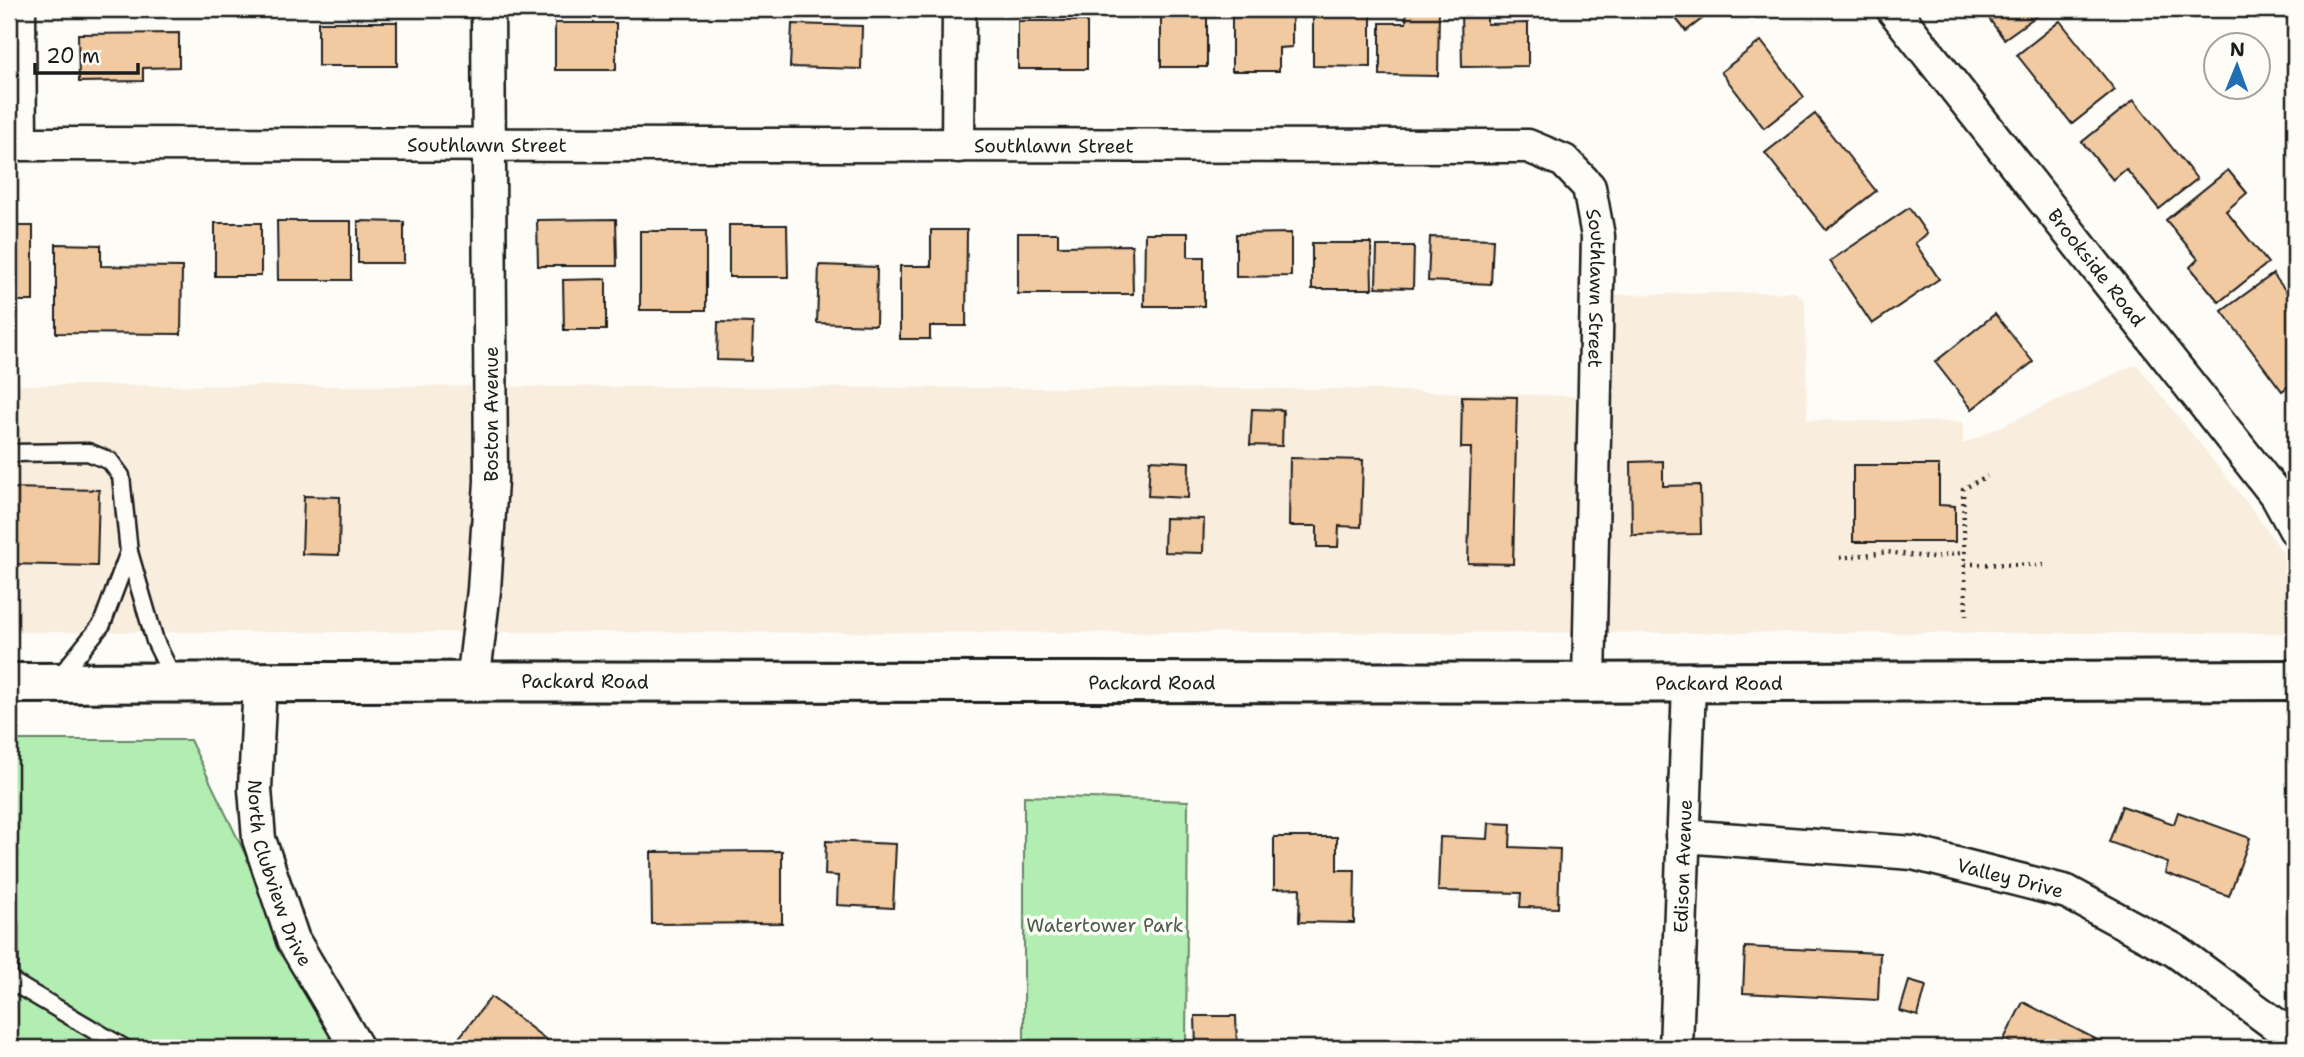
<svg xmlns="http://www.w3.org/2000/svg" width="2304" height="1057" font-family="'Shantell Sans',sans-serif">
<rect width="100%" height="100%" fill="#fdfcf7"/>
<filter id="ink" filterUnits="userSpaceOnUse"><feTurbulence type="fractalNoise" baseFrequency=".0143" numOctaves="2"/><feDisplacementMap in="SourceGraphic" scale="14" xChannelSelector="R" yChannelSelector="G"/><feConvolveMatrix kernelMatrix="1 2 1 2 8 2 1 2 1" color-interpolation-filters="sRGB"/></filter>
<g filter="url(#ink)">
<polygon fill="#f9eddd" points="1795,292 1805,301 1807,420 1963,422 1963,444 2136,364 2255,513 2295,570 2295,633 9,632 9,385 1342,389 1603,397 1604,295"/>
<g fill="#b2edb2" stroke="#678467" stroke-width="2">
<polygon points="9,740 190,740 339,1048 9,1048"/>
<polygon points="1024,796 1188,801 1186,1048 1024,1048"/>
</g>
<g fill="#f1caa1" stroke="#1c1c1c" stroke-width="2">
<polygon points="77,9 136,9 135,12"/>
<rect x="1161" y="9" width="46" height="58"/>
<polygon points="1232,9 1292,9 1292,47 1279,48 1279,71 1232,71"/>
<polygon points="1313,9 1371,9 1371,67 1313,66"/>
<polygon points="1407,9 1439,9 1438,76 1380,75 1380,23 1406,23"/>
<polygon points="1461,9 1487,9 1487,24 1528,23 1528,66 1462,67"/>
<polygon points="1668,9 1715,9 1686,31"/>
<polygon points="1982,9 2044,9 2045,10 2004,39"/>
<rect x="1018" y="21" width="69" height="48"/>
<polygon points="2060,21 2115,90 2072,124 2017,55"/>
<rect x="318" y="22" width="79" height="44"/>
<rect x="555" y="23" width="61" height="47"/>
<polygon points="792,24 862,26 861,69 790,67"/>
<polygon points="179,33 179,67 143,68 143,81 79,82 78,34"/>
<polygon points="1761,41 1804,97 1764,128 1721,72"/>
<polygon points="2134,100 2197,179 2159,209 2126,169 2113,180 2082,142"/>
<polygon points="1815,114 1876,191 1826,230 1765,153"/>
<polygon points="2228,170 2247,193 2226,211 2268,263 2219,302 2190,267 2198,259 2166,220"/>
<polygon points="1909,208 1927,234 1915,243 1939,279 1872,324 1830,261"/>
<polygon points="616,219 617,266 538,266 537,220"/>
<polygon points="277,221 351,221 351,280 278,280"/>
<polygon points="358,221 404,222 404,263 358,263"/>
<rect x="215" y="223" width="46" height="53"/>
<polygon points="729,225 787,225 788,277 729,277"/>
<rect x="9" y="226" width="24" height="75"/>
<polygon points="931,230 967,230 966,326 930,326 930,339 900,339 900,266 931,266"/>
<rect x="640" y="231" width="66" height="79"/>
<polygon points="1018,233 1058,233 1058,246 1132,245 1133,294 1018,294"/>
<polygon points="1145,233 1188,233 1188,257 1204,257 1204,306 1144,306"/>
<polygon points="1291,233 1291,276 1236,277 1236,234"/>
<polygon points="1430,237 1493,239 1491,284 1428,281"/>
<polygon points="1312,243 1371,243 1372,289 1312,289"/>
<polygon points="56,244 101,245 101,266 182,267 181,334 56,333"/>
<polygon points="1377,246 1414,246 1413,288 1376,287"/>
<polygon points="819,265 877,267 876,325 817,323"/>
<polygon points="2273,274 2292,299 2295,297 2295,381 2282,391 2222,311"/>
<polygon points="606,279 606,330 564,330 563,280"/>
<polygon points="1995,314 2033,362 1972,409 1935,362"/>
<polygon points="718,322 753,323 752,361 717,360"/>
<polygon points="1462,396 1517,397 1513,564 1468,563 1471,448 1461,448"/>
<polygon points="1252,409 1283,410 1282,446 1250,445"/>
<polygon points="1290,458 1363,460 1361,527 1339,526 1338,547 1317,547 1317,526 1289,526"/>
<polygon points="1150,460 1189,462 1188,498 1148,496"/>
<polygon points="1663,461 1663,486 1700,485 1701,534 1632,535 1631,462"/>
<polygon points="1853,465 1939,465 1939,505 1955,506 1955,542 1853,542"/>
<polygon points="9,488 99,490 97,566 9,564"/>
<polygon points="304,496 340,497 339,555 302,554"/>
<polygon points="1165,518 1204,519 1203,553 1164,552"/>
<polygon points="2122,806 2174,824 2178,812 2250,838 2229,896 2165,873 2168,863 2109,842"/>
<polygon points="1489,823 1511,824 1510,847 1560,849 1558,908 1520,907 1521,893 1438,891 1440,837 1488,839"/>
<polygon points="1274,837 1337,837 1337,870 1355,870 1354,923 1299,922 1300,888 1274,889"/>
<polygon points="826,841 896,844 893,908 837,905 838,876 825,875"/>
<polygon points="782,851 782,923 652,924 651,852"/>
<polygon points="1745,947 1880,953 1878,1000 1743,993"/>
<polygon points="1909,981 1926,986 1918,1016 1900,1011"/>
<polygon points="491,997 557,1048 451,1048"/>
<polygon points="2023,1002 2113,1048 2021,1048 2004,1039"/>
<polygon points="1195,1016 1236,1016 1237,1048 1196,1048"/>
</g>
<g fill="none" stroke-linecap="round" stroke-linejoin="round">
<defs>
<g id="service">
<polyline points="9,453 88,452 110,461 121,476 129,552 155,641 175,682"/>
<polyline points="58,679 102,624 129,552"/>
<polyline points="9,924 9,980"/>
<polyline points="9,980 124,1048"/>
</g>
<g id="minor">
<polyline points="19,9 20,144"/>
<path id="s1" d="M1893 9 2277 496 2295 529"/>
<path id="s2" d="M9 144 1528 146 1564 161 1589 187 1598 236 1589 683"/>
<polyline points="958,146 959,9"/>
<path id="s3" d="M260 681 255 789 259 839 293 940 357 1048"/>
<polyline points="473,683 484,590 491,481 488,9"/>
<path id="s4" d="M1682 836 1913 853 2067 892 2176 951 2287 1033 2295 1044"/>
<path id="s5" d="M1676 1048 1689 684"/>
</g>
<g id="secondary">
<path id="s6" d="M9 683C771 678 1533 687 2295 680"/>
</g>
</defs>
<use href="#service" stroke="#1c1c1c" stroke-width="21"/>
<use href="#minor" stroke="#1c1c1c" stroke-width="37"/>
<use href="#secondary" stroke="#1c1c1c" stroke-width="44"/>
<g stroke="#1c1c1c" stroke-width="4.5" stroke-dasharray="2 5" stroke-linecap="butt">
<polyline points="1840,558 1887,552 1933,558 1965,552"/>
<polyline points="1965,564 2044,565"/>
<polyline points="1966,616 1963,489 1987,476"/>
</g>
<use href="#service" stroke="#fdfcf7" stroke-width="16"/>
<use href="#minor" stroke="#fdfcf7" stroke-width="32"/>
<use href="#secondary" stroke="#fdfcf7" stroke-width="38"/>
</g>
</g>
<g text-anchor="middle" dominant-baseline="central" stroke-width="7" stroke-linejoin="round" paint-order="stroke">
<g font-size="19" fill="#1c1c1c" stroke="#fdfcf7">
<text stroke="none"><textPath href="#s2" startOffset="478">Southlawn Street</textPath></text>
<text stroke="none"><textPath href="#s2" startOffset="1045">Southlawn Street</textPath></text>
<text stroke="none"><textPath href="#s1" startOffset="329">Brookside Road</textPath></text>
<text stroke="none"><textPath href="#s2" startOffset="1696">Southlawn Street</textPath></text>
<text transform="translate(491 414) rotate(-90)">Boston Avenue</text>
<text stroke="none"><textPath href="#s6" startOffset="576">Packard Road</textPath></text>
<text stroke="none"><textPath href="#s6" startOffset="1143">Packard Road</textPath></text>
<text stroke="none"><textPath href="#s6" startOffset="1710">Packard Road</textPath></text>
<text stroke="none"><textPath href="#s5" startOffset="182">Edison Avenue</textPath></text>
<text stroke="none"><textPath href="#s3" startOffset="196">North Clubview Drive</textPath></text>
<text stroke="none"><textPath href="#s4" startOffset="332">Valley Drive</textPath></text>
</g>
<g font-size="19" fill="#495b49" stroke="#fdfcf7">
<text x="1105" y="925">Watertower Park</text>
</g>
</g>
<rect width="2304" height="1057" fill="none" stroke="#fdfcf7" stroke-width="35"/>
<rect x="18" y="18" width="2269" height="1022" fill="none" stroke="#1c1c1c" stroke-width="2.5" filter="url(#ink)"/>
<g transform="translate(2237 66) rotate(1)"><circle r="33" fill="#fdfcf7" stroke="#a3a29f" stroke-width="2"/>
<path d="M0-5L12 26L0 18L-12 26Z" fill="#1f6fb2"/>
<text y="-10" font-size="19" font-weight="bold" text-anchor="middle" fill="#1c1c1c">N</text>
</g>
<path d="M35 63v10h103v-10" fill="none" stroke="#1c1c1c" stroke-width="3.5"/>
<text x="46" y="63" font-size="21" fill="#1c1c1c" stroke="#fdfcf7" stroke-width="5" paint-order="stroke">20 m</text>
</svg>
